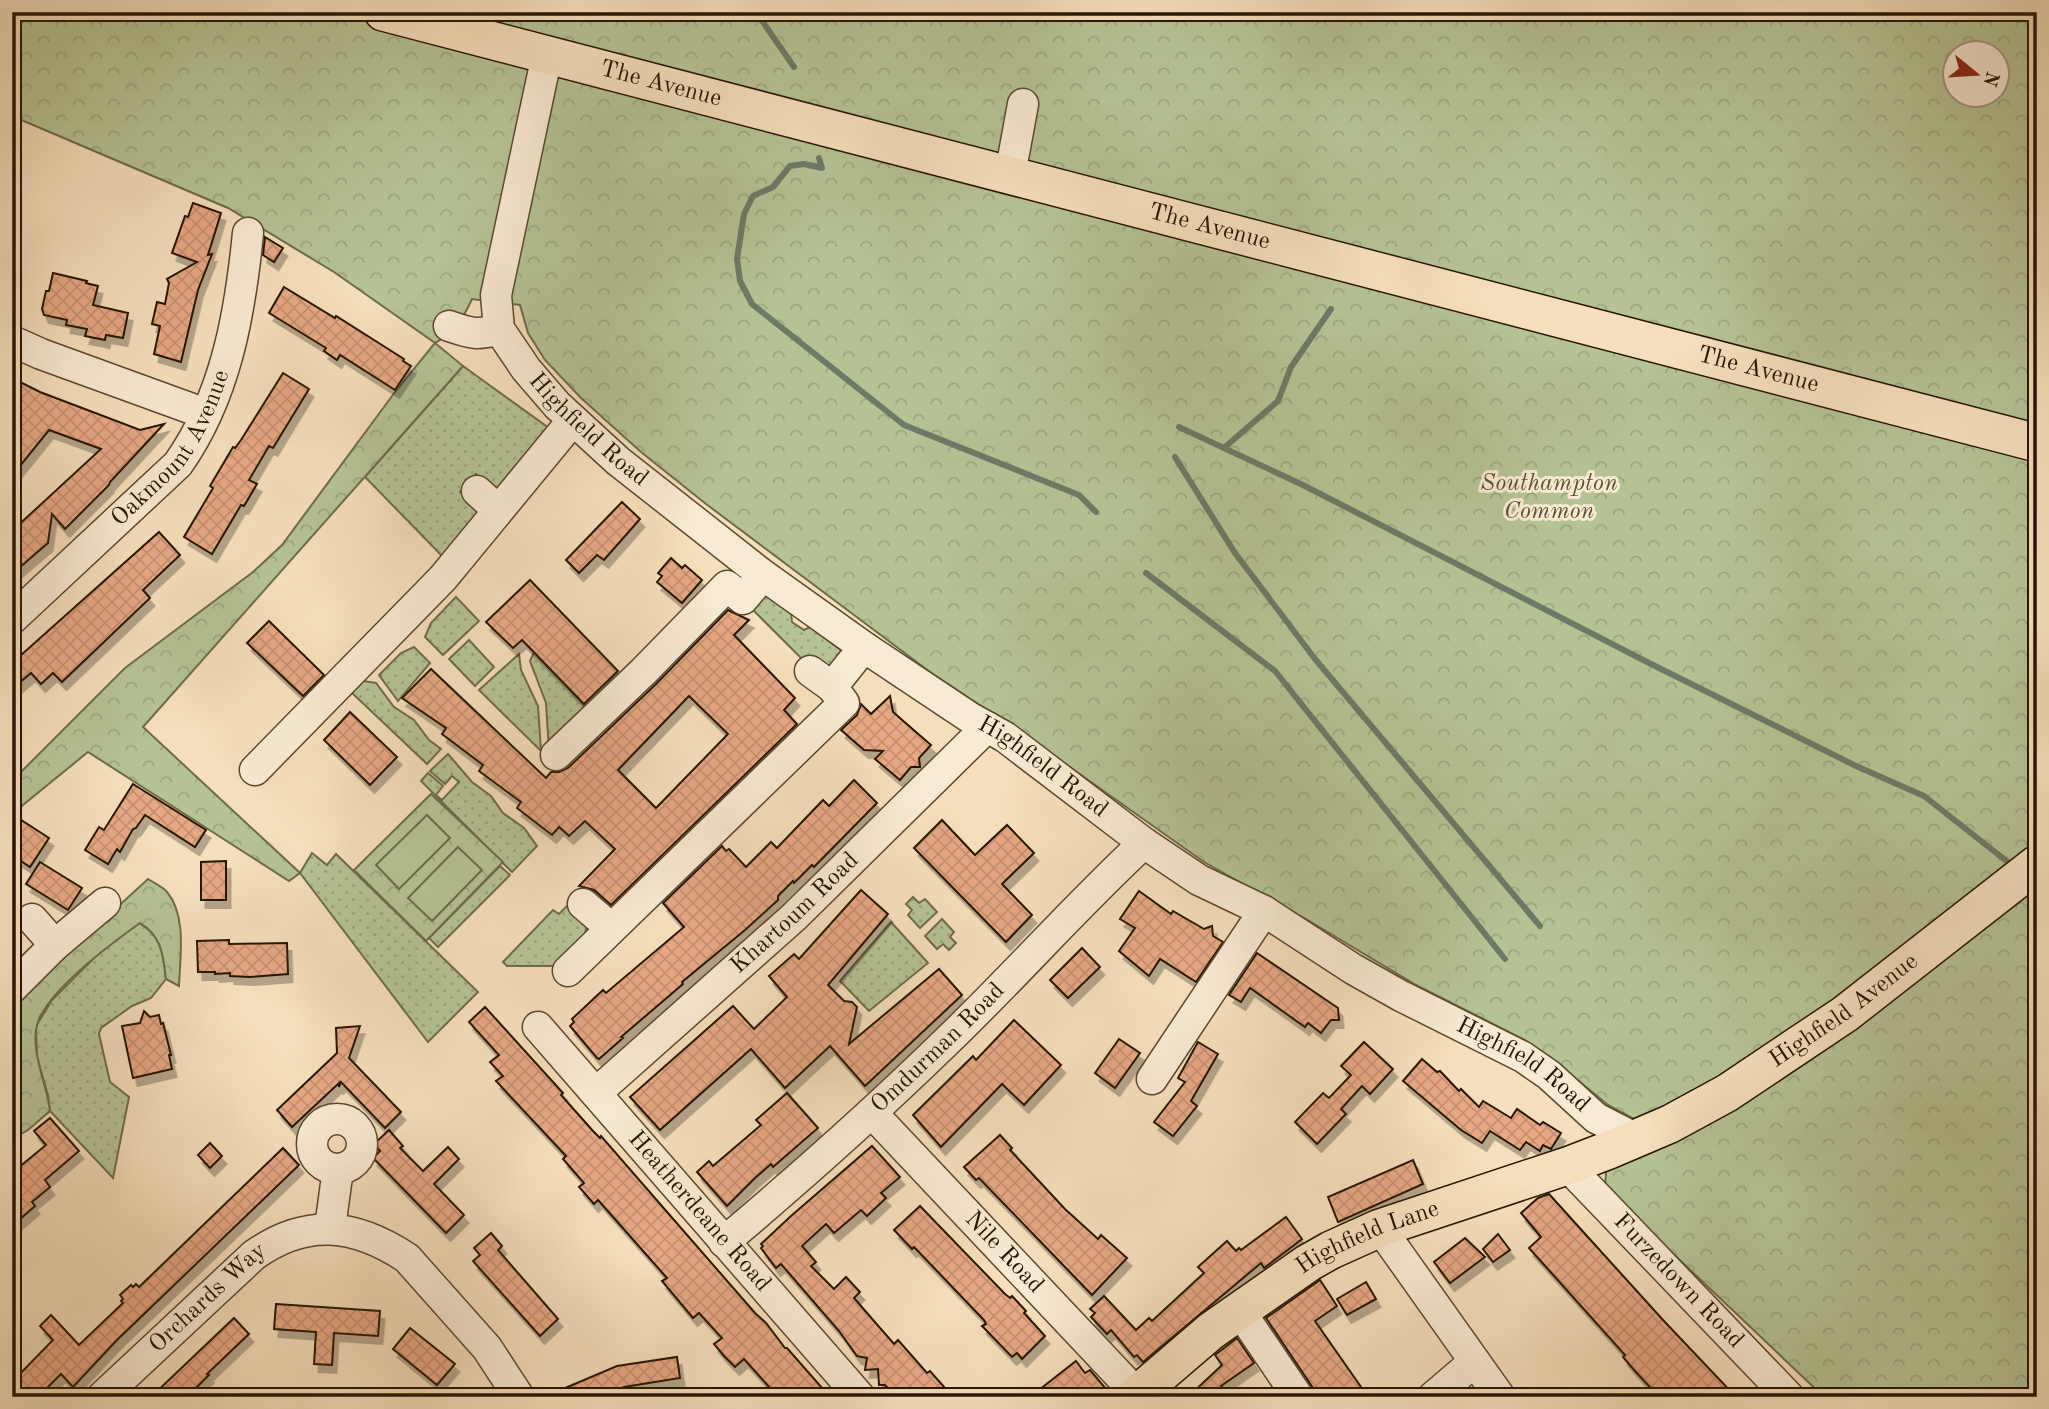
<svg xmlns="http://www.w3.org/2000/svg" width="2049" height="1409" font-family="'Old Standard TT',serif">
<defs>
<pattern id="grass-dots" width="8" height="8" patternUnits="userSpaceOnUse" patternTransform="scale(1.75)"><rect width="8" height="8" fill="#b6c395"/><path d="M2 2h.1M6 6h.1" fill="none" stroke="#9ca77f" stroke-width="1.8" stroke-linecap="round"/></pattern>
<pattern id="forest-crowns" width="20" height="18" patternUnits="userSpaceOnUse" patternTransform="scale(1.75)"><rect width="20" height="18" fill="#b6c395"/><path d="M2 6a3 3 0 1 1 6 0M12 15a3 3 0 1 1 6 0" fill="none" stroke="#9ca77f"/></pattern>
<pattern id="building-cross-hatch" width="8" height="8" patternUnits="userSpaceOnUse" patternTransform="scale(1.75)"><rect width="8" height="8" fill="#e7a884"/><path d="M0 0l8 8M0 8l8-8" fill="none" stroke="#c69070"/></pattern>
<filter id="shadow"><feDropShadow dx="4.5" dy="8" stdDeviation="0" flood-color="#0004"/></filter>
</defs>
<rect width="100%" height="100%" fill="#f6dfbc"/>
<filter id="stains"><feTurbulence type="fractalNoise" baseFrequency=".00286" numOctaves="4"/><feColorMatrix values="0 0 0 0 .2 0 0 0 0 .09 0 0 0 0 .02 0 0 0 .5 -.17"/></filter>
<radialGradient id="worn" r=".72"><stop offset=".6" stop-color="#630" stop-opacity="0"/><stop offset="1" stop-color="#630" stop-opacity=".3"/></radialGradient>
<g fill="url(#grass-dots)" stroke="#6e6c4a" stroke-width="2">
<polygon points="463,366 553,431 498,493 476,474 460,492 482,512 445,559 365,477"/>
<polygon points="763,593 791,613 792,622 804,630 810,627 846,654 830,667 812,669 752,609"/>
<polygon points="456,597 479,621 443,655 425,637 431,623"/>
<polygon points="469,640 494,667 475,686 449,659"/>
<polygon points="414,647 430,663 398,701 379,675 401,653"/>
<polygon points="534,652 588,709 549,751 546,703 530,661"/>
<polygon points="519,654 521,670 538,706 541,751 479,690"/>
<polygon points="363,681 376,683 394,707 414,720 429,740 441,749 427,764 351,692"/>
<polygon points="448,754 472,782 491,796 503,813 524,828 537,846 512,872 421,781 428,773 443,786 436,795 442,800 459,782 452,776 445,784 430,771"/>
<polygon points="312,853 327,865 336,854 478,992 428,1042 300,873"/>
<polygon points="500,866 510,875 438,947 429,938"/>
<polygon points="913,897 919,903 925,899 937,912 920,928 908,915 912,910 906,904"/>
<polygon points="571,902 587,923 584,941 559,966 507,966 503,962 553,910 559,914"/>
<polygon points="942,919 954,932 950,937 956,943 949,950 943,944 937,949 925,936"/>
<polygon points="891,922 928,963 869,1011 840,981"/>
<path d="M139 923C162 936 163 954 166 979L151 998 132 1006 101 1028 99 1034 110 1082 129 1097 113 1178 50 1111 48 1095 37 1058 36 1026 52 1000 100 952Z"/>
</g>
<g fill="url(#forest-crowns)" stroke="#6e6c4a" stroke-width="2" fill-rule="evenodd">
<path d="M12 12H2037V1397H1824L1605 1189 1606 1171 1659 1149 1636 1120 1608 1105 1552 1059 1525 1040 1416 985 1311 922 1204 862 1023 734 930 672 706 504 641 452 581 398 545 360 528 333 520 305 472 299C463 319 455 332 435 343L463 366 143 727 300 873 289 881 88 752 23 805 12 819V781L125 668 253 572 282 545 395 392 435 343 334 272 228 208 12 116ZM1954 52H1996V94H1954Z"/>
<polygon points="431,794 503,862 426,941 354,870"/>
<path d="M148 879C154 883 162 886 167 892 187 916 180 957 179 986L166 979C163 955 162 936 140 923 112 943 46 992 37 1025 30 1050 47 1085 50 1111L28 1130 12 1139V1015L18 998Z"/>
</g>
<g fill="#b6c395" stroke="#6e6c4a" stroke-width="2">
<polygon points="427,815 450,838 399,889 376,865"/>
<polygon points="458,847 482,870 432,921 408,898"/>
</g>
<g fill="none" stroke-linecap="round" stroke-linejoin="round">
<g stroke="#6d7a67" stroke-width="6">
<polyline points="756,12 794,67"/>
<polyline points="819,158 822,168 804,164 790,166 773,187 753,196 744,214 737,259 740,281 752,304 904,425 1079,495 1096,512"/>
<polyline points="1179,427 1303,485 1649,663 1856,766 1924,796 2009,863"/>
<polyline points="1225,447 1278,401 1291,367 1331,309"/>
<polyline points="1175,457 1235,553 1315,659 1540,926"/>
<polyline points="1146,573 1275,671 1505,959"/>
</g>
</g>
<g fill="url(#building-cross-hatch)" stroke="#261500" stroke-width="2" fill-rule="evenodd" filter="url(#shadow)">
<polygon points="193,203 221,213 208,255 212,254 198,290 181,362 154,354 160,326 152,324 157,302 165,304 169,283 167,279 197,262 172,253 185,216 188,217"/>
<polygon points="265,237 283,248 274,262 263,255"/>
<polygon points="53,273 87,281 86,283 98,286 93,305 128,313 123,338 106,335 105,340 85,336 87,329 66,325 67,320 44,315 42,309 46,291 49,291"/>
<polygon points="284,287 335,318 336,316 404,359 403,361 411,366 395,390 340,355 337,360 324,351 326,348 269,313"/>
<polygon points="283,373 309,389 273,448 269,446 249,480 257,484 244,506 241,505 212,554 184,537 213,488 210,486 223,464 233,447 235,448 241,440"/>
<polygon points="12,378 40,392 140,430 164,424 110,482 109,485 65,529 52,514 48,543 12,574 12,531 101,449 49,430 12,476"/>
<polygon points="622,502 640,519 604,560 597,555 579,573 566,560"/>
<polygon points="159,532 180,555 143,590 150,598 62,682 53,673 41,684 31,673 12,689 12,666 21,658 20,656"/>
<polygon points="671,558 682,568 685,565 702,580 682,603 657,582 662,576 658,573"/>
<polygon points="530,580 618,671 584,704 522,640 513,648 486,622"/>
<path d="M728 610 749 620 734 635 795 698 784 710 797 724 611 905 594 890 579 886 615 849 585 821 569 836 559 827 552 835 517 808 521 802 479 771 483 765 442 734 446 728 402 698 431 669 546 778 551 772H559L568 768 655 685ZM689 696 728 734 656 808 618 770Z"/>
<polygon points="269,621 324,675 303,696 247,643"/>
<polygon points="890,696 893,712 931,745 919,758 920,767 911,767 900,780 875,759 883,751 864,750 841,730 857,715 861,704 871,714"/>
<polygon points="350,712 397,757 370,785 324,740"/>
<polygon points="854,780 877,803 814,867 812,865 794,883 793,881 778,896 778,900 745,930 682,982 683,984 621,1037 623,1038 599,1059 597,1058 570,1026 574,1022 572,1019 603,990 606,993 684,927 663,903 722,846 726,851 729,849 746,867 771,842 777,848 823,800 829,806"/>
<polygon points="133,784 206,830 195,847 145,815 136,828 133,829 120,852 117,849 108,864 85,850 99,827 104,830"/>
<polygon points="12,814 49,838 30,867 15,857 19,850 12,846"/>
<polygon points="942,820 975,855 1007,825 1034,853 1002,884 1032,915 1006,942 914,848"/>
<polygon points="226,861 226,900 201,900 201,862"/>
<polygon points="40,862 82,888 68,910 26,884"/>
<polygon points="861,890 888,914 828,985 844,1001 852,1002 857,1007 849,1044 939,969 962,995 865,1086 830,1046 785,1088 751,1049 660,1130 630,1097 733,1006 754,1029 787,997 769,976 794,954 799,959"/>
<polygon points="1139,891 1171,914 1173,911 1204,929 1212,926 1213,936 1223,942 1196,982 1160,959 1149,976 1119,951 1135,928 1120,919"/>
<polygon points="229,940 229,944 287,943 288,974 250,977 230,976 230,973 215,974 215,972 198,972 197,941"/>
<polygon points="1082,948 1100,967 1068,998 1050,980"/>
<polygon points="1257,953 1338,1008 1339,1020 1331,1020 1321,1033 1308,1023 1305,1027 1250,988 1241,1002 1229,995"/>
<polygon points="485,1007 563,1093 561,1095 593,1131 600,1138 601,1136 755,1313 766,1323 785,1348 787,1348 830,1397 778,1397 744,1359 735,1367 724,1356 714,1344 722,1338 699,1313 693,1318 662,1281 667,1278 598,1200 594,1204 579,1187 584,1183 563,1159 566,1156 496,1081 503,1076 490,1062 499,1055 469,1022"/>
<polygon points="144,1011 150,1017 159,1015 161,1024 163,1023 171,1055 169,1055 172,1069 133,1078 122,1026 140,1023"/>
<polygon points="1014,1020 1061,1065 1024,1105 1002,1084 941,1147 913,1115 973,1056 976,1060"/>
<polygon points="360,1026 349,1058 401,1112 385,1128 341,1082 339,1087 339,1083 292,1127 277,1110 337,1053 336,1028"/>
<polygon points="1119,1039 1140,1053 1115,1088 1095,1073"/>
<polygon points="1198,1042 1218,1054 1191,1101 1197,1106 1173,1136 1154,1122 1185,1082 1178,1078"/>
<polygon points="1364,1042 1393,1069 1370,1094 1362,1086 1341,1109 1346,1114 1317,1144 1295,1122 1323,1093 1329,1098 1351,1075 1341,1066"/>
<polygon points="1422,1059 1437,1072 1440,1071 1459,1091 1461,1089 1479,1107 1483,1101 1511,1118 1517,1109 1540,1125 1543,1122 1561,1133 1551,1149 1543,1145 1540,1151 1526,1142 1520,1150 1490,1131 1482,1143 1461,1130 1403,1081"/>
<polygon points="787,1093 818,1128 773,1167 771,1164 755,1178 727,1206 697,1172 709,1161 713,1166 761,1125 756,1120"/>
<polygon points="50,1118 79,1151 45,1180 50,1187 32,1202 35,1206 12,1226 12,1173 46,1145 34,1131"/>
<polygon points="389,1130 403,1146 400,1148 423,1171 448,1147 459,1159 434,1184 464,1215 446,1233 373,1158 380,1151 374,1144"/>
<polygon points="1000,1135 1012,1148 1010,1150 1065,1209 1098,1239 1101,1235 1127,1258 1092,1295 979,1178 976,1180 964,1167"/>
<polygon points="210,1143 222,1156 210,1168 198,1155"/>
<polygon points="872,1146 900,1177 881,1193 886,1198 867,1216 861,1210 834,1233 826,1224 802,1246 816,1262 811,1266 834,1289 846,1277 860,1292 854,1298 894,1344 898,1340 927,1373 930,1371 953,1397 896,1397 885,1385 879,1385 878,1369 865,1370 867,1358 857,1356 839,1331 781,1264 776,1268 761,1248 763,1246 761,1244 791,1216"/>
<polygon points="283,1148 299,1165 116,1341 73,1387 61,1374 38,1397 12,1397 12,1382 53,1340 40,1326 51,1315 79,1345 123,1303 121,1301 123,1299 120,1295 131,1285 133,1287 136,1284 139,1287"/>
<polygon points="1413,1160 1423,1184 1338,1222 1328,1197"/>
<polygon points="1549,1194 1663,1320 1736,1397 1659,1397 1634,1370 1623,1357 1625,1355 1529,1248 1541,1237 1521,1213 1538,1198"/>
<polygon points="920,1206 1005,1294 1010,1298 1012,1296 1026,1311 1024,1313 1045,1336 1022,1359 1017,1353 1012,1357 982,1326 986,1324 984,1320 914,1247 912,1249 894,1230"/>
<polygon points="1286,1217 1302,1239 1264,1268 1261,1263 1143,1362 1137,1355 1134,1357 1111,1330 1107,1334 1091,1317 1095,1313 1090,1309 1104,1296 1136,1330 1149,1318 1152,1321 1204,1273 1198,1267 1227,1241 1236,1251 1239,1248 1241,1250"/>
<polygon points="491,1233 502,1246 498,1250 558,1319 540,1336 473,1261 480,1255 474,1248"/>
<polygon points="1498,1234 1510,1250 1493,1262 1483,1249"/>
<polygon points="1465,1238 1485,1257 1450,1283 1434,1262"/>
<polygon points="1320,1280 1337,1306 1315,1321 1368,1397 1319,1397 1266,1318"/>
<polygon points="1366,1282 1376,1299 1347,1315 1337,1299"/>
<polygon points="276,1304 380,1311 378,1336 334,1333 332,1365 314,1364 316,1332 274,1329"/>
<polygon points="234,1318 249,1334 207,1374 209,1375 187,1397 151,1397"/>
<polygon points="410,1328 455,1364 437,1385 393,1349"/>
<polygon points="1237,1338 1254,1363 1221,1386 1231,1397 1188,1397 1222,1365 1215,1355"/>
<polygon points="677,1357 680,1378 624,1387 601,1397 544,1397 617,1366"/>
<polygon points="1076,1361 1085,1373 1090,1370 1106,1389 1097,1397 1030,1397"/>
</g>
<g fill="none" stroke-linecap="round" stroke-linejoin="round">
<defs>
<g id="minor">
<path id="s1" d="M547 55 496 295 499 329 526 369 557 405 618 461 763 575 864 647 969 717 1005 737 1144 843 1199 880 1264 911 1353 969 1401 996 1523 1057 1549 1075 1596 1118 1635 1138"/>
<polyline points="1010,175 1023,104"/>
<path d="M449 326C470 333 477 336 499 329"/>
<polyline points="12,341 41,354 206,414"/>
<polyline points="477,491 498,510"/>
<path id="s2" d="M12 619 178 464C226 396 240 314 248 233"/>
<polyline points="810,671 832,687"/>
<polyline points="556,755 643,672 727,586 743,599 763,575"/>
<polyline points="255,770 443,578 573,420"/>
<polyline points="583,904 611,928"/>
<polyline points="32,919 55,945"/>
<polyline points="568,971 844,703 832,687 864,647"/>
<polyline points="12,988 55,945 105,903"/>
<path id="s3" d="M538 1027 860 1397"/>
<polyline points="1152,1079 1264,911"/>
<path id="s4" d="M596 1093 794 917 987 727"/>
<path id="s5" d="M872 1113 1137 1394"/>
<circle cx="337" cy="1144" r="25"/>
<path id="s6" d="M1570 1165 1578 1177 1789 1397"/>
<polyline points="330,1228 338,1169"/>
<polyline points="1380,1228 1500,1397"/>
<path id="s7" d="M724 1242C800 1178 874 1112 945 1043 1013 978 1075 907 1144 843"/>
<polyline points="1250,1326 1298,1397"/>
<path id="s8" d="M102 1397 254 1255C306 1218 354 1223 407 1258L487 1348 519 1397"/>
<polyline points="1433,1397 1474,1362"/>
</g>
<g id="major">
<path id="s9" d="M383 12 2037 443"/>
<path id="s10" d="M1134 1397 1211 1331 1308 1263 1331 1250 1380 1228 1570 1165 1609 1150 1670 1124 1727 1093 1845 1014 2037 864"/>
</g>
</defs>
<use href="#minor" stroke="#5a482f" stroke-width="33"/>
<use href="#major" stroke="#261500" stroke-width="40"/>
<use href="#minor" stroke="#f9ead3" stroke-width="30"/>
<use href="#major" stroke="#f6dfbc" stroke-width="37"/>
</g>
<g text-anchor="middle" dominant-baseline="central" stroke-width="6" stroke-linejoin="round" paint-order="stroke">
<g font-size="24" fill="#261500" stroke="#f9ead3">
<text stroke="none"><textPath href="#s9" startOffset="287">The Avenue</textPath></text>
<text stroke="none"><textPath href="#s9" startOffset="854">The Avenue</textPath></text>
<text stroke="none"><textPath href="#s9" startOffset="1421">The Avenue</textPath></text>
<text stroke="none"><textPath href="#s1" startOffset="415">Highfield Road</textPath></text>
<text stroke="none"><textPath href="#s2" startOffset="236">Oakmount Avenue</textPath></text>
<text stroke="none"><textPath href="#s1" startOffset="982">Highfield Road</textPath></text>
<text stroke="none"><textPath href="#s4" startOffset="268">Khartoum Road</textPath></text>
<text stroke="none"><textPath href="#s10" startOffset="816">Highfield Avenue</textPath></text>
<text stroke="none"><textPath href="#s7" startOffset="289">Omdurman Road</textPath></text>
<text stroke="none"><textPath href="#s1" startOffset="1549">Highfield Road</textPath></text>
<text stroke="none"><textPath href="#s3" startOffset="245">Heatherdeane Road</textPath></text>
<text stroke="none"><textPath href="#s10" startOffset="285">Highfield Lane</textPath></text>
<text stroke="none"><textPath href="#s5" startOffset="192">Nile Road</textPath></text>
<text stroke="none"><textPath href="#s6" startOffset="159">Furzedown Road</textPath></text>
<text stroke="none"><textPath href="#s8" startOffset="145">Orchards Way</textPath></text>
</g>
<g font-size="24" font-style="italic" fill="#585234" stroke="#f9ead3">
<text x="1549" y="484">Southampton<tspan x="1549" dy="28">Common</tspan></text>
</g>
</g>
<rect width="2049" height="1409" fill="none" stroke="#f6dfbc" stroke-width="42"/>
<rect x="14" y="14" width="2021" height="1381" fill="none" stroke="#261500" stroke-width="3.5"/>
<rect x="21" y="21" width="2007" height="1367" fill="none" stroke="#261500" stroke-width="2"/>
<g transform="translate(1976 74) rotate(108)"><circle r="33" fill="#f9ead3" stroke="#a5957f" stroke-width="2"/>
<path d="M0-5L12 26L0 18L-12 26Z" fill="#8f2418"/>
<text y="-10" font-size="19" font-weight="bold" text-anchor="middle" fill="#261500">N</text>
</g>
<rect width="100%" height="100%" filter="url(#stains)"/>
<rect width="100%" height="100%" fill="url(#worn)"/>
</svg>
